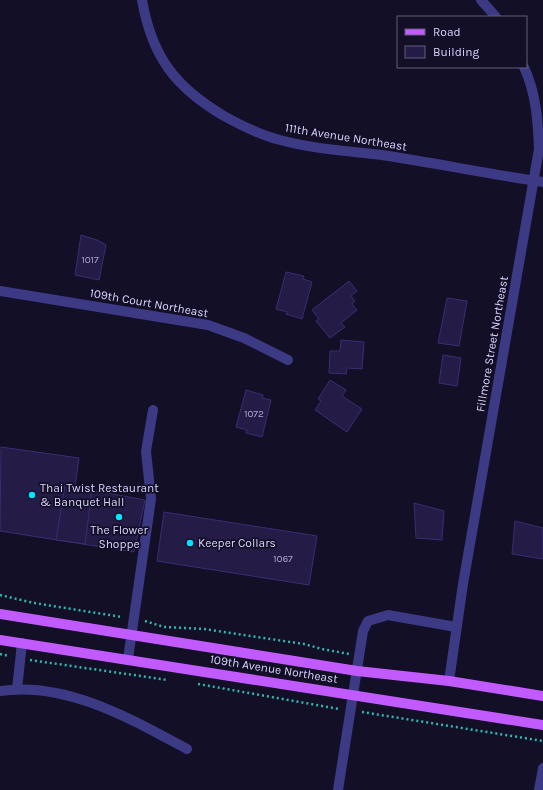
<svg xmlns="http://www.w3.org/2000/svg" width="543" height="790" font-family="Karla,sans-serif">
<rect width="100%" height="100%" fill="#130f26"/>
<g fill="#241b47" stroke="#3b2d73">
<polygon points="81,235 97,240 106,245 99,280 75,275"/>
<polygon points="286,272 304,276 303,279 312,282 302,319 286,314 287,312 276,309"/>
<polygon points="349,281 357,291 351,296 355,301 352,304 357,310 341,323 345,327 330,338 316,321 319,319 312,310"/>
<polygon points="447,298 467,301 459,346 438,343"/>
<polygon points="341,340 364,342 362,369 347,368 346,374 329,373 330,351 340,351"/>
<polygon points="443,355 461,358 457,386 439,383"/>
<polygon points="330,380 346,390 342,396 362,409 347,432 315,410 321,401 318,399"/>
<polygon points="246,390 263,395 262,398 271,400 262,437 246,433 247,430 236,427"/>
<polygon points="1,447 79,458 75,487 145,500 134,552 0,531"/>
<polygon points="65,485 92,490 85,544 56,540"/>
<polygon points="414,503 444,511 442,540 416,538"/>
<polygon points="164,512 317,536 309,585 157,561"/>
<polygon points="515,521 543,528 543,559 512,554"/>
</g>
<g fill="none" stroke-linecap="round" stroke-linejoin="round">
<g stroke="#2fb8b0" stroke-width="2.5" stroke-dasharray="2 3" stroke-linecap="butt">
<polyline points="0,595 34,603 122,617"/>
<polyline points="145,621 164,627 204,629 304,644 322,649 349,654"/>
<polyline points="0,654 9,656"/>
<polyline points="30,660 168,680"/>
<polyline points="198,684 339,709"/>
<polyline points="362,712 543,741"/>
</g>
<g stroke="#3d3a85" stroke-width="10">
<path d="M142 0C152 57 175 87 224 116 242 126 260 135 280 140 313 149 348 151 382 155 435 163 489 174 543 182"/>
<polyline points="481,0 496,17"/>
<polyline points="0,291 208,325 244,338 288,360"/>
<polyline points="128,659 151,499 146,451 153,410"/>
<path d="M449 681 463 584 539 149C538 121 536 93 524 67"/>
<polyline points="17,689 22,643"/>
<path d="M0 691C66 681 131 719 187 749"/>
<polyline points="338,790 363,631 368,621 388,615 456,627"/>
<polyline points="539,790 543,768"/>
</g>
<g stroke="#c25bff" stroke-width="10">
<polyline points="0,614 357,671 449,681 543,696"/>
<polyline points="0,640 543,725"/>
</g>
</g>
<g fill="#00e5ff" stroke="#130f26" stroke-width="1.5">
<circle cx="32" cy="495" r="4"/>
<circle cx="119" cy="517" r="4"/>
<circle cx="190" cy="543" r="4"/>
</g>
<g text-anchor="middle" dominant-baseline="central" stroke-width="3.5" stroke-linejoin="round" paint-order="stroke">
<g font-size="10" fill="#aca6d1">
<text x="90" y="260">1017</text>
<text x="254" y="414">1072</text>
<text x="283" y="559">1067</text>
</g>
<g font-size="12" fill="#d9d4ff" stroke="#130f26">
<text transform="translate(346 137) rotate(9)">111th Avenue Northeast</text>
<text transform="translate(149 303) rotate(10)">109th Court Northeast</text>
<text transform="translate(492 344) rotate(-80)">Fillmore Street Northeast</text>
<text transform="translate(274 669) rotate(9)">109th Avenue Northeast</text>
</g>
<g font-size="12" fill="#d9d4ff" stroke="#130f26" text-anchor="start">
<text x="40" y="488">Thai Twist Restaurant<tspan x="40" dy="14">&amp; Banquet Hall</tspan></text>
<text x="119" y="530" text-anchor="middle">The Flower<tspan x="119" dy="14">Shoppe</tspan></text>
<text x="198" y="543">Keeper Collars</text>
</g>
</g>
<rect x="397" y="16" width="130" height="52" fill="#130f26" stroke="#625e7d"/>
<rect x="405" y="29" width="20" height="6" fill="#c25bff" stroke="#625e7d"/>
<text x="433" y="36" font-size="12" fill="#d9d4ff">Road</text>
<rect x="405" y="46" width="20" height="12" fill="#241b47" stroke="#625e7d"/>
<text x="433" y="56" font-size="12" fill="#d9d4ff">Building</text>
</svg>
